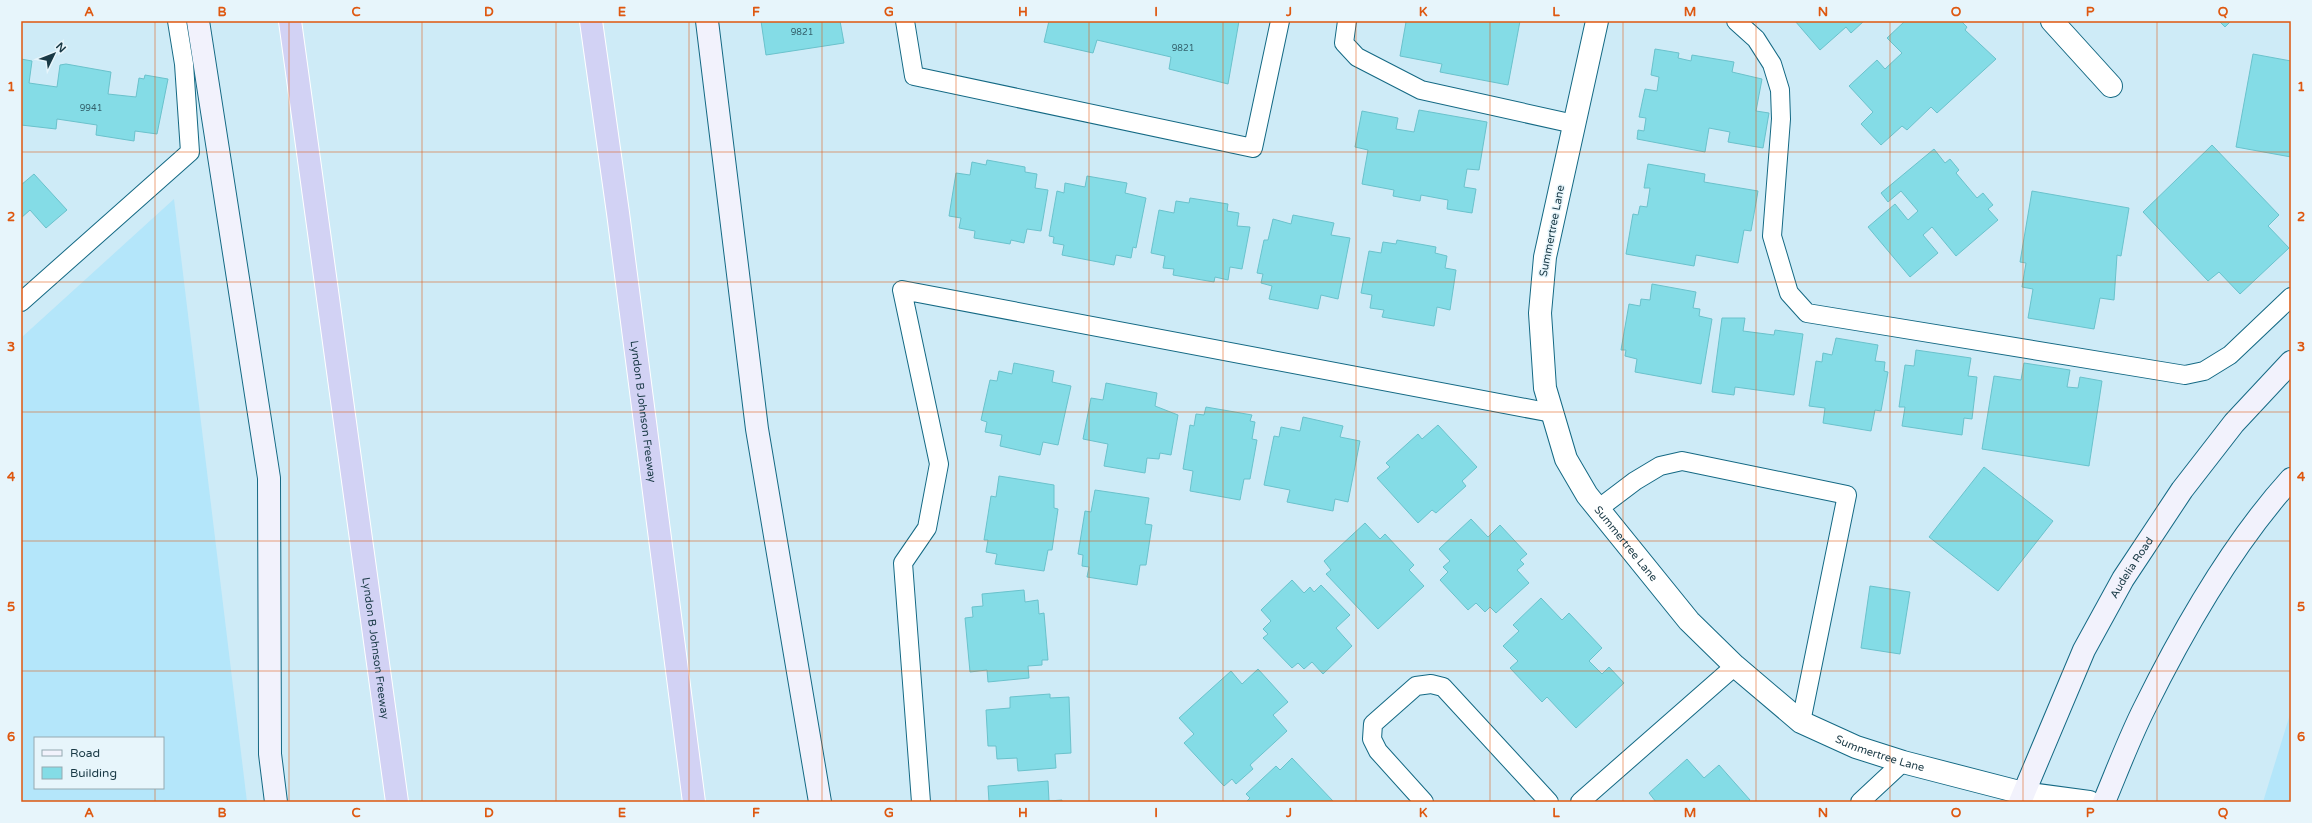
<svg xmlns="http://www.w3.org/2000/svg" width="2312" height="823" font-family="'Varela Round',sans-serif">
<rect width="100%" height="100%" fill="#ceebf7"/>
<g fill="#b4e6fa" fill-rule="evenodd">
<path d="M174 199 247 802H21V338ZM35 738H163V788H35Z"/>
<polygon points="2291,711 2291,802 2263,802"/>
</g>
<g fill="#84dce6" stroke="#6ac2cc">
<polygon points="761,21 840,21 844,43 766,55"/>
<polygon points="1049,21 1239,21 1228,84 1169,69 1171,57 1097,40 1093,53 1044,42"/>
<polygon points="1402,21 1520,21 1508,85 1440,72 1442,64 1400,56 1406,22"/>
<polygon points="1795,21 1864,21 1851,33 1846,27 1820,50"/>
<polygon points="1905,21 1961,21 1967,27 1965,30 1996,59 1937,113 1931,107 1907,130 1902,126 1881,145 1861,124 1873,112 1849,86 1877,60 1885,69 1902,53 1887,38"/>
<polygon points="2219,21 2231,21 2225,27"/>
<polygon points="1655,49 1679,53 1678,58 1691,61 1692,55 1734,62 1732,72 1762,79 1756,111 1769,113 1763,148 1728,142 1730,132 1709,128 1705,152 1637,139 1638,130 1644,131 1646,118 1639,117 1645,89 1657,91 1659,77 1651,75"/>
<polygon points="2253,54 2291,61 2291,157 2236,147"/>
<polygon points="21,59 32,61 29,83 57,87 60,65 66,64 111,72 108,94 136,97 139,78 144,79 145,75 168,79 157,134 135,131 134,141 96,135 97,125 57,119 56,129 21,125"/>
<polygon points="1419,110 1487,122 1479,170 1467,169 1464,187 1476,189 1472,213 1447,209 1448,200 1421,195 1420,201 1393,196 1394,190 1362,184 1368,150 1355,147 1362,111 1398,118 1396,129 1414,132"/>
<polygon points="2212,145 2279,215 2268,226 2289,248 2240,294 2219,272 2208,281 2143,212"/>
<polygon points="1934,149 1945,163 1950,159 1959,170 1956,173 1977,198 1983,193 1993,205 1988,209 1998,220 1956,256 1932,227 1923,235 1938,253 1910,277 1868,227 1895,204 1908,220 1918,211 1901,191 1888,202 1881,193"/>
<polygon points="987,160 1025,167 1025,172 1037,174 1035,188 1048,190 1041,231 1027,229 1024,243 1011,240 1010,244 974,238 975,231 959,228 961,218 949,216 956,173 970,175 972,162 986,165"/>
<polygon points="1648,164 1705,174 1704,182 1758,191 1751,231 1744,230 1738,263 1696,255 1694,266 1626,254 1633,214 1638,215 1640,206 1647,207 1650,188 1644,188"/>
<polygon points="34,174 67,210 46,228 30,210 21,218 21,185"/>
<polygon points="1087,176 1127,183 1125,193 1146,198 1136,248 1133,247 1131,258 1116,255 1114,265 1062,255 1064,245 1053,243 1054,237 1049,236 1057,191 1064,193 1065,183 1085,187"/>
<polygon points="2032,191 2129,208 2121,256 2117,255 2114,300 2100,298 2094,329 2028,318 2033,289 2022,287 2026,263 2020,262"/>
<polygon points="1190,198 1228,204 1227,211 1239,213 1237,226 1250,227 1242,269 1230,267 1228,280 1215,277 1214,282 1173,275 1174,269 1163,268 1165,256 1151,253 1159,210 1174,213 1176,201 1189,203"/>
<polygon points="1293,215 1334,223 1331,235 1350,238 1338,299 1321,295 1318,309 1269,299 1272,286 1261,283 1263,274 1257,273 1264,240 1268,240 1273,219 1291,224"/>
<polygon points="1397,240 1436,247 1435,253 1447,256 1445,268 1456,270 1450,310 1437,307 1434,326 1382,317 1384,310 1370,308 1372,295 1361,293 1369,251 1381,253 1383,242 1396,244"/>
<polygon points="1652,284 1696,292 1693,308 1700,309 1699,316 1712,319 1701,384 1635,372 1637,359 1625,356 1626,350 1621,350 1629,304 1640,306 1641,299 1650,300"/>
<polygon points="1722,318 1745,318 1743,331 1774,335 1775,330 1803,334 1794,395 1735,387 1734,395 1712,392"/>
<polygon points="1836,338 1878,345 1875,361 1885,362 1884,371 1888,372 1881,411 1875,410 1871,431 1823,423 1825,408 1809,406 1816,361 1822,362 1823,353 1832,355"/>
<polygon points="1916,350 1971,358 1968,376 1977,377 1972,419 1964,418 1962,435 1902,426 1905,407 1899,407 1905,365 1914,366"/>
<polygon points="1014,363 1054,371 1052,382 1071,386 1058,445 1043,442 1040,455 1000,446 1002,435 985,432 987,422 981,420 990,380 997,381 999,371 1012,374"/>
<polygon points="2024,363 2070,370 2067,387 2078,388 2080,377 2102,381 2089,466 1982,449 1994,376 2021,380"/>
<polygon points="1106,383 1157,393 1155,406 1178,415 1171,455 1160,453 1159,459 1147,458 1145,473 1104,466 1108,444 1083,439 1091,398 1103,400"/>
<polygon points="1206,407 1252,415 1250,421 1255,422 1252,439 1257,440 1250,479 1244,479 1240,500 1190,491 1193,471 1183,469 1190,425 1194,426 1196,414 1204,415"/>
<polygon points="1303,417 1343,426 1340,437 1360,441 1348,502 1335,499 1333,511 1287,502 1290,490 1264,485 1274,436 1279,437 1281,427 1300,431"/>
<polygon points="1438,425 1477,467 1462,481 1466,486 1436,513 1432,510 1418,523 1377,478 1390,467 1386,463 1418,434 1422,439"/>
<polygon points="1984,467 2053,521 1998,591 1929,537"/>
<polygon points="999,476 1054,485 1054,508 1058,509 1052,550 1048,550 1044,571 995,564 997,554 986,552 988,540 984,540 991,496 996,497"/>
<polygon points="1095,490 1149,498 1145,524 1152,525 1146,565 1140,565 1137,585 1087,577 1089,567 1082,566 1083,555 1078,554 1085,511 1091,512"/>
<polygon points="1471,519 1488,537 1500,525 1527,554 1520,560 1524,564 1517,570 1529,583 1496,613 1490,607 1485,612 1476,603 1468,610 1440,580 1448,572 1443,567 1450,561 1439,549"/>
<polygon points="1365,523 1380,539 1385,534 1414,565 1409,570 1424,586 1378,629 1326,574 1331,570 1324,561"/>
<polygon points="1292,580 1304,593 1310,587 1314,592 1321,585 1350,615 1336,628 1352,646 1323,674 1312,662 1304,669 1298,663 1292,668 1263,638 1268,634 1263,629 1271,621 1261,610"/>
<polygon points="1870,586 1910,592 1900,654 1861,648"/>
<polygon points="1024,590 1025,602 1038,600 1039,614 1044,613 1048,660 1042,660 1042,665 1028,666 1029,678 988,682 987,670 970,672 965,618 973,617 972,607 983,606 982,594"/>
<polygon points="1541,598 1562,620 1569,613 1602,648 1589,661 1602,674 1609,667 1624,683 1576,728 1547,697 1542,702 1510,668 1518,661 1503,646 1519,631 1513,625"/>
<polygon points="1258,669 1288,702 1273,715 1287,731 1250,765 1253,769 1236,784 1232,779 1224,786 1184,743 1194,734 1179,718 1231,671 1242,684"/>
<polygon points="1050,694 1050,698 1069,697 1071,753 1055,754 1056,768 1018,771 1017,758 997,759 996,746 988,746 986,710 1010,708 1010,697"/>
<polygon points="1292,758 1333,801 1246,802 1250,798 1246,794 1276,766 1280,770"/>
<polygon points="1687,759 1704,778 1719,765 1750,800 1748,802 1656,802 1649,793"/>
<polygon points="1048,781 1049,801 1062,800 1062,802 989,802 988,786"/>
</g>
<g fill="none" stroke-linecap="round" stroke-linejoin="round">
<defs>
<g id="service">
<polyline points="905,21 914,76 1253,148 1280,21"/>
<polyline points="1347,21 1344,43 1357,57 1421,90 1574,124"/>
<polyline points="1736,21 1756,39 1772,64 1780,90 1781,119 1772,236 1789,293 1807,313 2185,375 2204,371 2230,355 2291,297"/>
<polyline points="21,302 190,152 184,64 177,21"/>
<polyline points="1598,509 1635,481 1660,466 1682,461 1847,495 1801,722"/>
<polyline points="921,802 903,563 927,528 939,464 902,290 1552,413"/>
<polyline points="1424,802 1378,751 1372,739 1373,724 1416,686 1431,684 1443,687 1549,802"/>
<polyline points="1580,802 1735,666"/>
<polyline points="1860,802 1903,762"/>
</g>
<g id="minor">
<path id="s1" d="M1597 21 1545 257 1540 313 1545 388 1566 459 1587 495 1689 621 1735 666 1801 722 1856 747 1903 762 2023 793 2089 802"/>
<polyline points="2052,21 2111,86"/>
</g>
<g id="secondary">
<polyline points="198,21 269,478 270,754 276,802"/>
<polyline points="707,21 757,429 820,802"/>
<path id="s2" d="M2020 802 2084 650 2123 579 2182 490 2234 423 2291 362"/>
<path d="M2104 802C2117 771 2129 739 2144 709 2183 630 2231 545 2291 479"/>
</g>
<g id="motorway">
<path id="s3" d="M290 21 397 802"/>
<path id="s4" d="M591 21 618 213 694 802"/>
</g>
</defs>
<use href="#service" stroke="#146984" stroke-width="20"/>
<use href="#minor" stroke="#146984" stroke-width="24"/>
<use href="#secondary" stroke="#146984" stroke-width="24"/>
<use href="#motorway" stroke="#fff" stroke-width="24"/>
<use href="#service" stroke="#fff" stroke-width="18"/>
<use href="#minor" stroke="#fff" stroke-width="22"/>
<use href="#secondary" stroke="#f2f2fc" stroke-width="22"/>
<use href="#motorway" stroke="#d2d2f4" stroke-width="22"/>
</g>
<path fill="none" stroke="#de570f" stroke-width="1" stroke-opacity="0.55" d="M155 21V738M289 21V802M422 21V802M556 21V802M689 21V802M822 21V802M956 21V802M1089 21V802M1223 21V802M1356 21V802M1490 21V802M1623 21V802M1756 21V802M1890 21V802M2023 21V802M2157 21V802M21 152H2291M21 282H2291M21 412H2291M21 541H2291M21 671H2291M155 788V802"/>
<g text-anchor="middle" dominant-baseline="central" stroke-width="3" stroke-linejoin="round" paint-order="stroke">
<g font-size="9" fill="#34626d">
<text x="802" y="32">9821</text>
<text x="1183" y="48">9821</text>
<text x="91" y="108">9941</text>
</g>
<g font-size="11" fill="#193945" stroke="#e7f5fb">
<text transform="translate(1552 231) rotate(-79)">Summertree Lane</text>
<text stroke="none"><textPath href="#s4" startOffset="394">Lyndon B Johnson Freeway</textPath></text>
<text stroke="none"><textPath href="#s1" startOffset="551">Summertree Lane</textPath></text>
<text stroke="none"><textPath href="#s2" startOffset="260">Audelia Road</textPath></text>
<text stroke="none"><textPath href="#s3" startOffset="633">Lyndon B Johnson Freeway</textPath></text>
<text stroke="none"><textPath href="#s1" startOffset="887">Summertree Lane</textPath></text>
</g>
</g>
<rect width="2312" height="823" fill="none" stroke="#e7f5fb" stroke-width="44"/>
<rect x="34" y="737" width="130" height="52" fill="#e7f5fb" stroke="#95aab2"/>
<rect x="42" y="750" width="20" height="6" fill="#f2f2fc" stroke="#95aab2"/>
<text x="70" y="757" font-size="12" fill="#193945">Road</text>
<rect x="42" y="767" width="20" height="12" fill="#84dce6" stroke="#95aab2"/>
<text x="70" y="777" font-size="12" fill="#193945">Building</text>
<g transform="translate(54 54) rotate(47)" stroke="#e7f5fb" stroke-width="3" paint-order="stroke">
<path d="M0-3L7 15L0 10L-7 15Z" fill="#193945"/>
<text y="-6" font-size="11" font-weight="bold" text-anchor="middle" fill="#193945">N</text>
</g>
<rect x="22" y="22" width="2268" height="779" fill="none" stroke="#de570f" stroke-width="1.5"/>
<g font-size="13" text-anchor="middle" font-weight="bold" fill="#de570f">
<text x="89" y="16">A</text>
<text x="222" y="16">B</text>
<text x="356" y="16">C</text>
<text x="489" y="16">D</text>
<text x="622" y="16">E</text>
<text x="756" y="16">F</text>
<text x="889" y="16">G</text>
<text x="1023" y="16">H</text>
<text x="1156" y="16">I</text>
<text x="1289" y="16">J</text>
<text x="1423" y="16">K</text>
<text x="1556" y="16">L</text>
<text x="1690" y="16">M</text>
<text x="1823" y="16">N</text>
<text x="1956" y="16">O</text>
<text x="2090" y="16">P</text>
<text x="2223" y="16">Q</text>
<text x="11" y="91">1</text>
<text x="2301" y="91">1</text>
<text x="11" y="221">2</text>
<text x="2301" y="221">2</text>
<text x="11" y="351">3</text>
<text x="2301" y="351">3</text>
<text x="11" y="481">4</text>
<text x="2301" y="481">4</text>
<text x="11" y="611">5</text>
<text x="2301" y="611">5</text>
<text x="11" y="741">6</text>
<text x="2301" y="741">6</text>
<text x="89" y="817">A</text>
<text x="222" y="817">B</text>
<text x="356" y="817">C</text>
<text x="489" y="817">D</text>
<text x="622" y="817">E</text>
<text x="756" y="817">F</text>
<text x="889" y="817">G</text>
<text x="1023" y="817">H</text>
<text x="1156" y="817">I</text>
<text x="1289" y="817">J</text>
<text x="1423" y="817">K</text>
<text x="1556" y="817">L</text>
<text x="1690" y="817">M</text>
<text x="1823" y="817">N</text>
<text x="1956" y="817">O</text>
<text x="2090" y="817">P</text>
<text x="2223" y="817">Q</text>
</g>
</svg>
